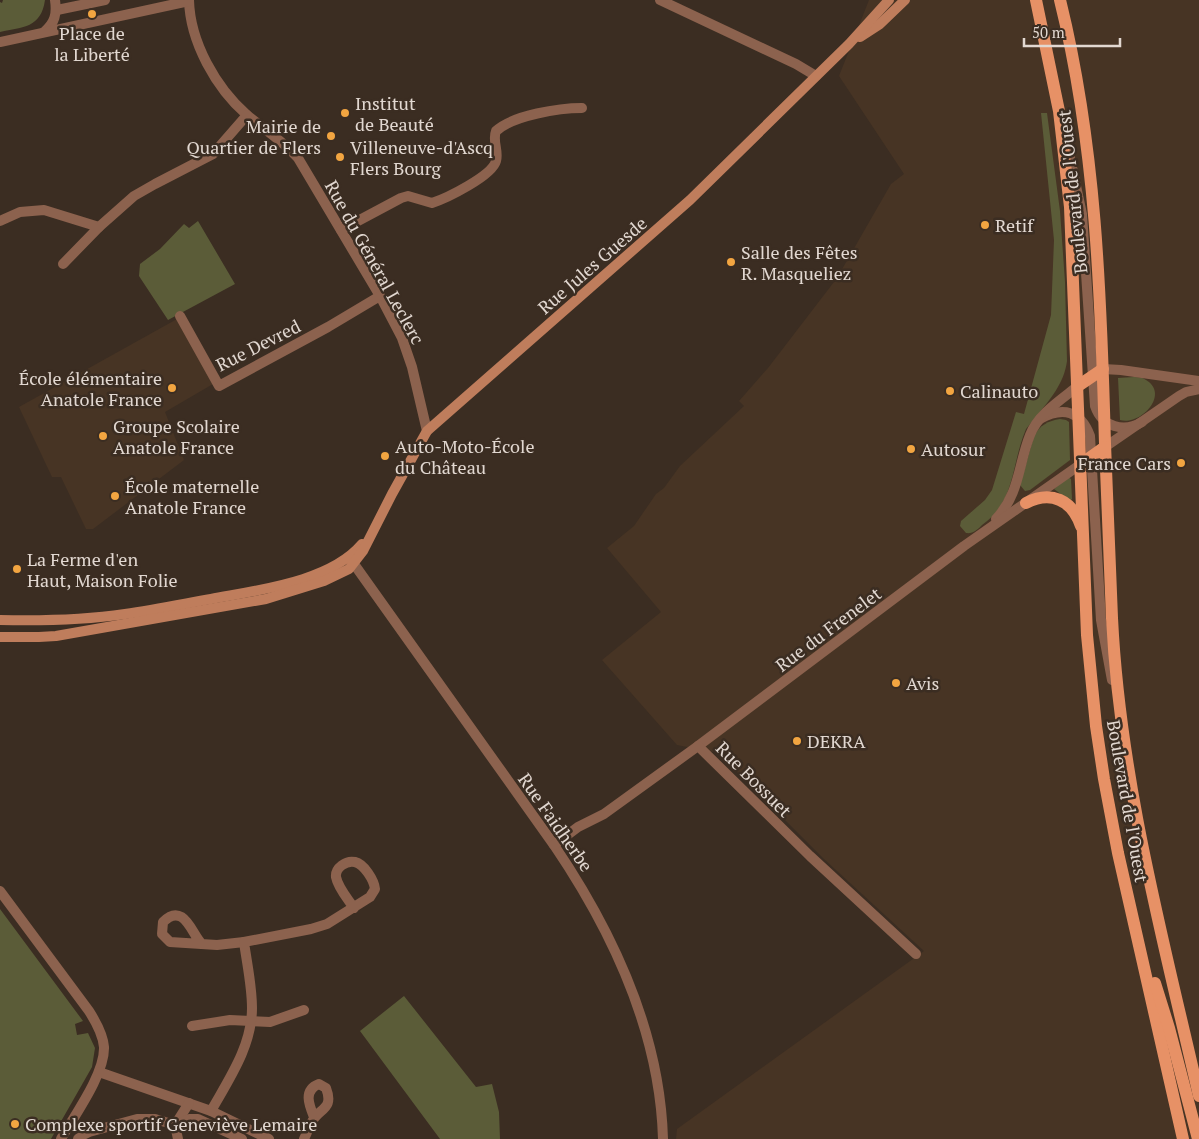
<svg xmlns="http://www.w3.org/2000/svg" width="1199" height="1139" font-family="'PT Serif',serif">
<rect width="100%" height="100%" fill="#3b2d22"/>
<g fill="#473424">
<polygon points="869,0 1199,0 1199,1139 676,1139 677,1129 924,951 824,859 718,753 677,745 602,660 661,612 607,548 634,526 656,494 664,488 680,466 744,406 739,401 768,368 837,278 891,184 904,174 839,76"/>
<polygon points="177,319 213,384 165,412 184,460 93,529 86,529 61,477 52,477 19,407"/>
</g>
<g fill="#5b5c38">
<path d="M3 0H45C41 28 23 27 0 32V2L2 3Z"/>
<path d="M1041 113H1047L1060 211 1065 282 1067 361C1064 384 1050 399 1036 417 1033 421 1029 425 1026 429 1011 464 1016 501 982 525 977 530 973 534 966 533L960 526 961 521 985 500 992 490 1016 412 1024 414 1051 315 1054 240Z"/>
<polygon points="198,221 235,284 168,320 139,276 140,264 160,249 184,224 189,228"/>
<path d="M1118 378C1127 378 1139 375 1146 380 1170 394 1141 426 1120 420Z"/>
<path d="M1060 419 1066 420 1069 422 1070 460 1030 490 1025 491 1020 485 1034 436C1040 425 1048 421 1060 419Z"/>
<polygon points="1068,477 1071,479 1072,499 1070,501 1054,489"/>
<polygon points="0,909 83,1021 75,1024 77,1035 88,1033 95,1048 92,1067 51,1139 0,1139"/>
<polygon points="404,996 476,1087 492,1084 499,1112 500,1139 440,1139 360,1031"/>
</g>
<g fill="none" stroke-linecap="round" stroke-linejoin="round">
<g stroke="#8c624e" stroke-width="10">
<path d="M189 0C190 42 216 88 247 115 264 129 283 141 298 158L380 296 402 338 412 367 427 431"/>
<polyline points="660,0 796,64 816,76"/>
<polyline points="57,10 105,0"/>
<path d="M44 32C55 23 57 14 55 0"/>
<polyline points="0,42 189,1"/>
<path d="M1069 153 1082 214 1095 406C1102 427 1124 433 1142 422"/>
<polyline points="0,221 20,212 44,210 99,227"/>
<path d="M341 230 401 198 408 196 432 203C447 198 492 176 496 161 499 151 492 141 496 131 513 115 560 108 582 108"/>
<polyline points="63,264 99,227 134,196 155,184 213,154 247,115"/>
<polyline points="180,316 219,386 328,327 380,296"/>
<polyline points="1103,369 1121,370 1199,381"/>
<path d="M1040 419C1063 406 1081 411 1090 436L1101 620 1112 680"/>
<polyline points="1105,447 1179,396 1186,392 1199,389"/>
<path d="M996 519C1020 493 1018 465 1030 435 1038 414 1062 399 1078 386"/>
<path d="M349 557 554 845C613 932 660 1032 663 1139"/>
<polyline points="698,746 964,546 1081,464"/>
<polyline points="554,845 578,827 604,814 698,746 810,856 916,954"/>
<path d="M0 891 89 1011C96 1022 103 1034 104 1047 105 1074 74 1116 61 1139"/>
<path d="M202 944C192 935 184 901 163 922L162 934 170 942 217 945 244 942"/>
<polyline points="192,1026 230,1020 270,1022 304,1010"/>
<polyline points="99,1072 211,1111 269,1139"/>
<path d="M211 1111C229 1079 252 1046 252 1008 252 986 247 964 244 942L311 929 327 924 370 897 375 889C374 880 364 864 355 862 346 860 335 868 336 877 338 888 348 899 354 908"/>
<polyline points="175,1125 189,1103"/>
<polyline points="175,1125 178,1139"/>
<polyline points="78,1139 83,1135 89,1132 137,1119 155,1119 175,1125 189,1119 198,1119 242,1139"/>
<path d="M304 1139C307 1133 309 1126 313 1120 320 1108 334 1109 326 1088L319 1084C303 1090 309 1105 314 1117"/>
</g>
<g stroke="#bf7d5c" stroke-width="10">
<polyline points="860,37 880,24 905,0"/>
<path d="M0 620C42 621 84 620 125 614 154 610 183 604 211 599 258 590 330 582 362 544"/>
<polyline points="0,637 39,637 56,636 266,599 324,581 349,569 363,551 392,494 427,431 690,200 849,44 889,0"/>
</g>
<g stroke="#e79166" stroke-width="12">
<polyline points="1036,0 1059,111 1070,207 1087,635 1096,726 1104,779 1118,853 1183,1139"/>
<path d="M1060 0C1096 145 1101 295 1105 444 1107 502 1110 560 1112 618 1120 781 1163 938 1199 1096"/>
<polyline points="1078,386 1103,369"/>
<polyline points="1081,464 1105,447"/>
<path d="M1026 503C1051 490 1072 500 1081 526"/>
<polyline points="1155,983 1169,1028 1198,1139"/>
</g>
</g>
<g fill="#f2a541" stroke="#3b2d22" stroke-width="2">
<circle cx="92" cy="14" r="5"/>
<circle cx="345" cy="113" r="5"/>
<circle cx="331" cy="136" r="5"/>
<circle cx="340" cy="157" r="5"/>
<circle cx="985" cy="225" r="5"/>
<circle cx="731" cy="262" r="5"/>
<circle cx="172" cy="388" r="5"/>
<circle cx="950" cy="391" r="5"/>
<circle cx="103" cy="436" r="5"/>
<circle cx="911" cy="449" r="5"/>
<circle cx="385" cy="456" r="5"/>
<circle cx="1181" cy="463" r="5"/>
<circle cx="115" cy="496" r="5"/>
<circle cx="17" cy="569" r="5"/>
<circle cx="896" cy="683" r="5"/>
<circle cx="797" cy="741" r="5"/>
<circle cx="15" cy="1124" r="5"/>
</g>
<g text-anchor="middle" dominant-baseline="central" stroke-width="5" stroke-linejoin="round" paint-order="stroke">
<g font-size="18" fill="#e2d8d1" stroke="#3b2d22" text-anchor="start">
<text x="92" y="33" text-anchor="middle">Place de<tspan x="92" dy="21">la Liberté</tspan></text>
<text x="355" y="103">Institut<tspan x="355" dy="21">de Beauté</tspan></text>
<text x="321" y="126" text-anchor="end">Mairie de<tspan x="321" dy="21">Quartier de Flers</tspan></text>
<text x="350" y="147">Villeneuve-d'Ascq<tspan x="350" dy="21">Flers Bourg</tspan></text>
<text x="995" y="225">Retif</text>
<text x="741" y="252">Salle des Fêtes<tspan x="741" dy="21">R. Masqueliez</tspan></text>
<text x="162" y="378" text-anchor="end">École élémentaire<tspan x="162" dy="21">Anatole France</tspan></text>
<text x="960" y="391">Calinauto</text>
<text x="113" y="426">Groupe Scolaire<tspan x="113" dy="21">Anatole France</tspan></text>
<text x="395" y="446">Auto-Moto-École<tspan x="395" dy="21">du Château</tspan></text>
<text x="921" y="449">Autosur</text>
<text x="1171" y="463" text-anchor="end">France Cars</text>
<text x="125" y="486">École maternelle<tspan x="125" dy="21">Anatole France</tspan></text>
<text x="27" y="559">La Ferme d'en<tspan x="27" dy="21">Haut, Maison Folie</tspan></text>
<text x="906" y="683">Avis</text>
<text x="807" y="741">DEKRA</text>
<text x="25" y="1124">Complexe sportif Geneviève Lemaire</text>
</g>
<g font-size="18" fill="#e2d8d1" stroke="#3b2d22">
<text transform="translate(1072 192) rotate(-96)">Boulevard de l'Ouest</text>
<text transform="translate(375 262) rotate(61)">Rue du Général Leclerc</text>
<text transform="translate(592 265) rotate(-41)">Rue Jules Guesde</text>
<text transform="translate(258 345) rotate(-27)">Rue Devred</text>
<text transform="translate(828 629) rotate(-37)">Rue du Frenelet</text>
<text transform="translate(754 779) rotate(45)">Rue Bossuet</text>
<text transform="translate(1128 801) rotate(80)">Boulevard de l'Ouest</text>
<text transform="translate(556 822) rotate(55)">Rue Faidherbe</text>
</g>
</g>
<path d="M1024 38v8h96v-8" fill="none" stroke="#e2d8d1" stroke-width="2.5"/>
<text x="1032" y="38" font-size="15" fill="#e2d8d1" stroke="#3b2d22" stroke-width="4" paint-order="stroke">50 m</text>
</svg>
